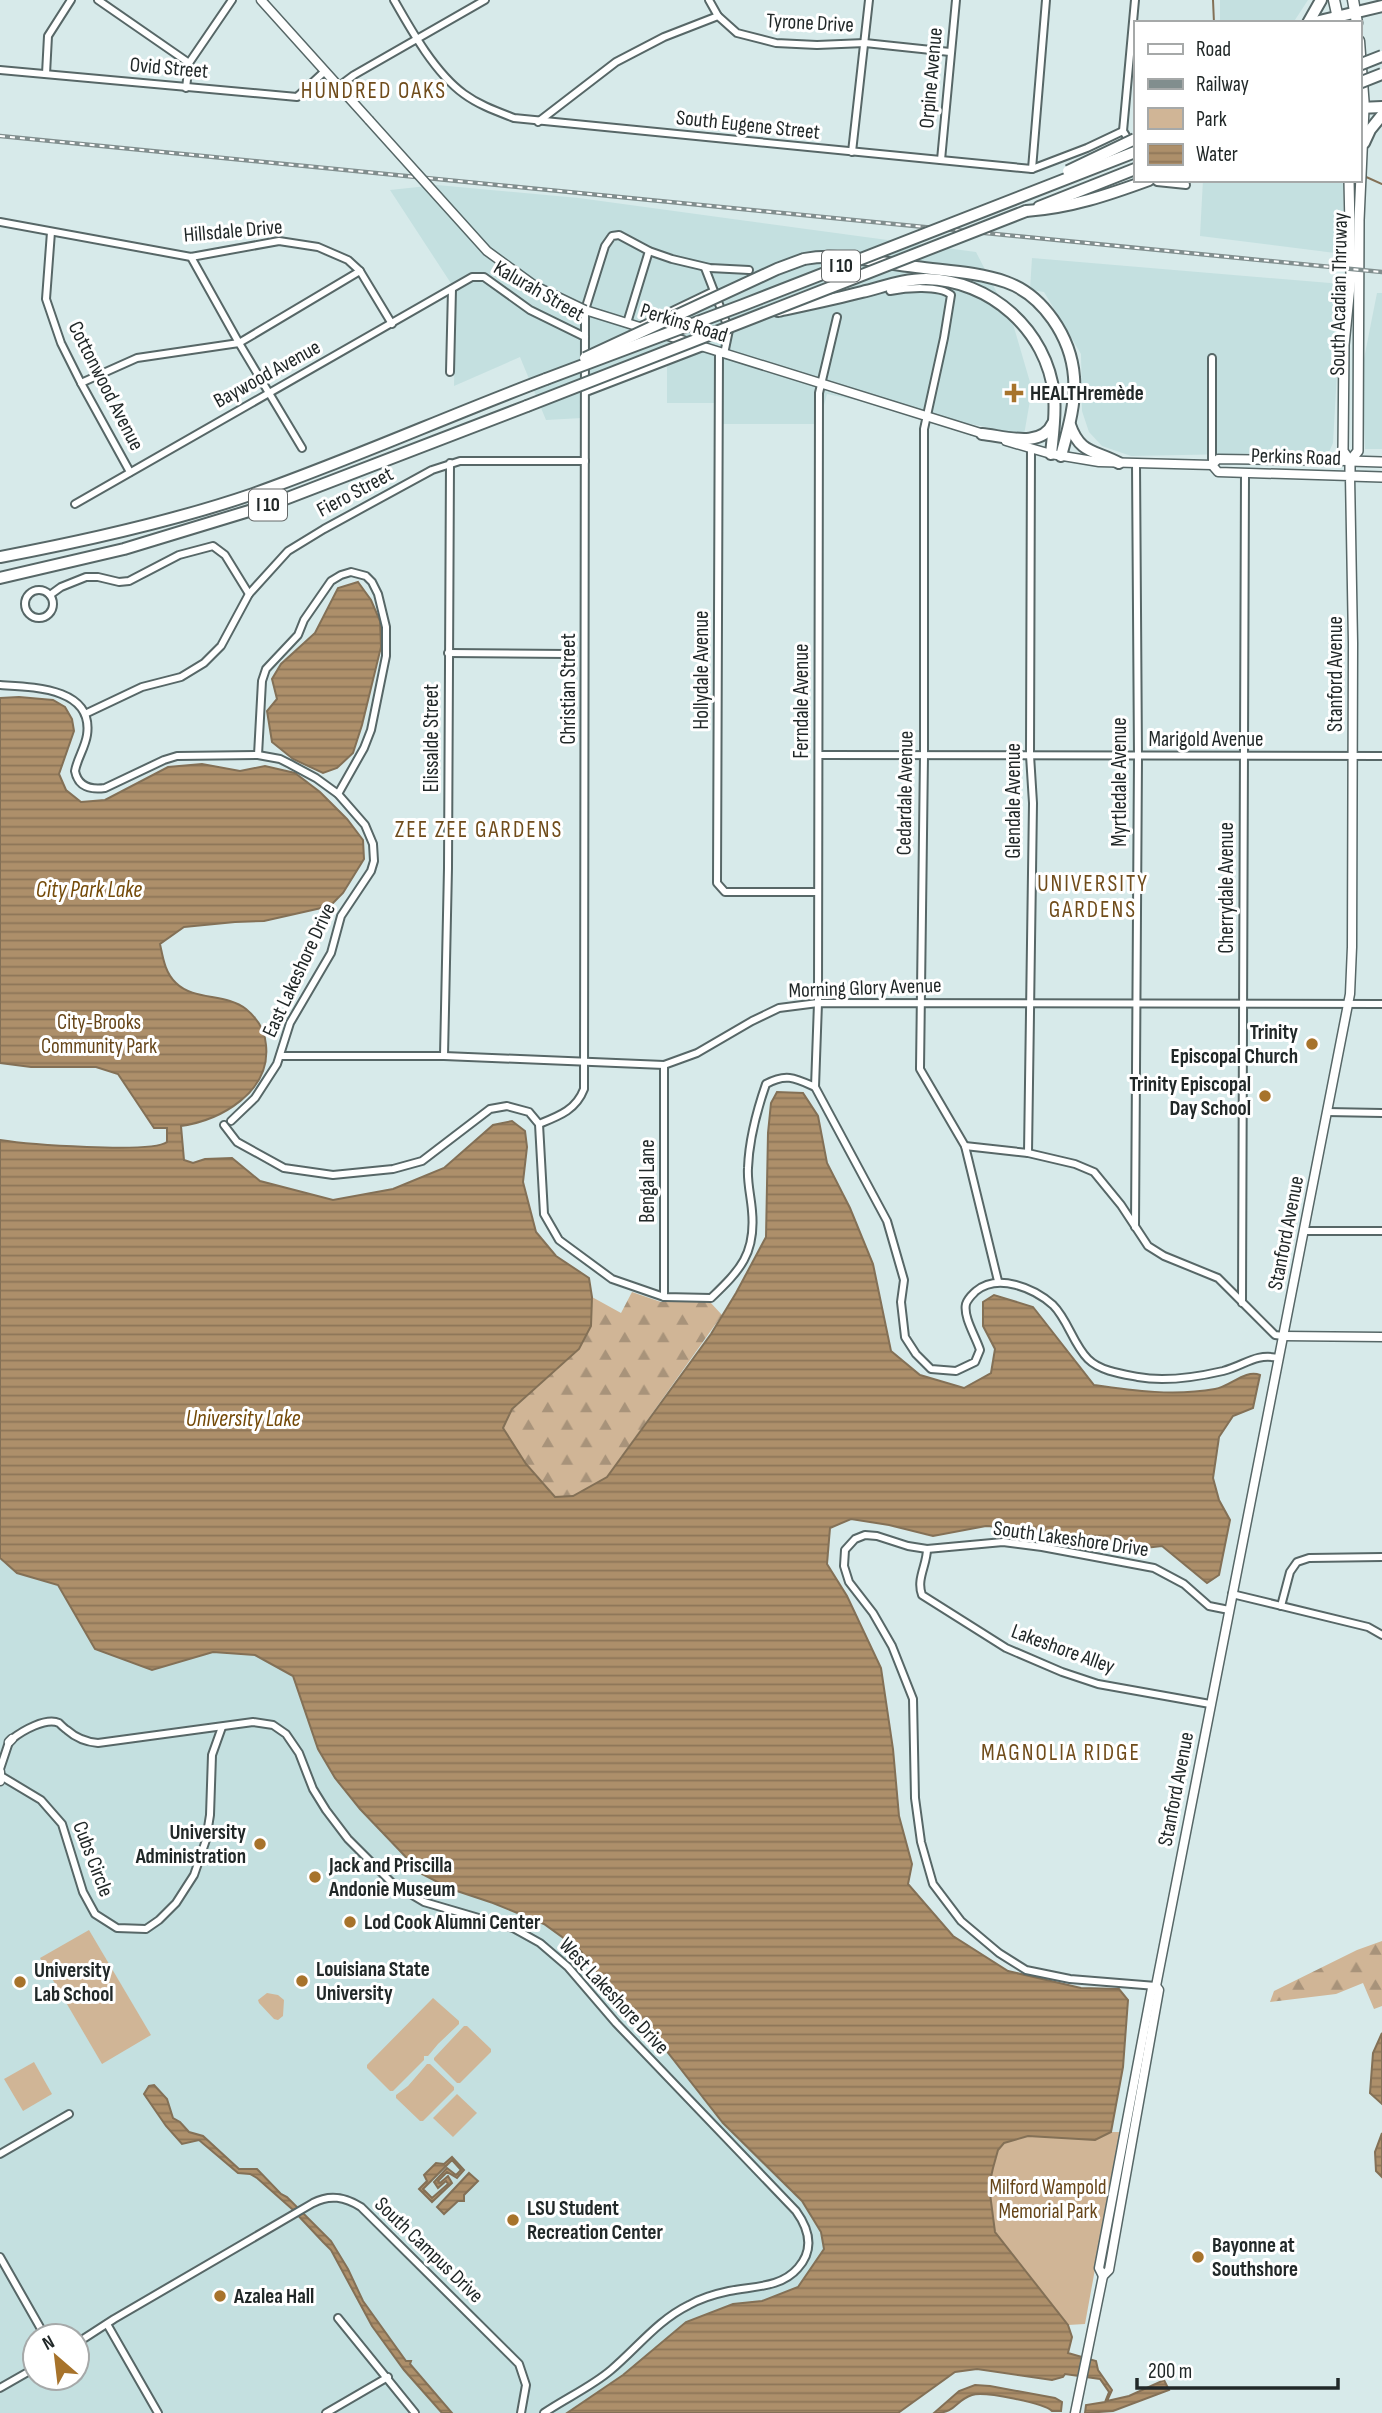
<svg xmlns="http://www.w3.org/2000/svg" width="1382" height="2413" font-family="'Sofia Sans Condensed',sans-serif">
<defs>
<pattern id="forest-firs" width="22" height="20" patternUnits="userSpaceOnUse" patternTransform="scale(1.75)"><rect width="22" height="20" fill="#d0b596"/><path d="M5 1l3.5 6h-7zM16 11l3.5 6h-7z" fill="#a8937a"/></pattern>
<pattern id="water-rules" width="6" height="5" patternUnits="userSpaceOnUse" patternTransform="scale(1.75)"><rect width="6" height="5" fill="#ad8f6a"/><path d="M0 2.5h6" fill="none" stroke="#8c7557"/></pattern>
</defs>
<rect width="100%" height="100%" fill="#d7eaea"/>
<g fill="#c4e0e0" fill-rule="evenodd">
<polygon points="1220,0 1308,0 1293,23 1220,23"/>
<polygon points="1203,180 1330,180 1343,183 1343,254 1200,236"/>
<polygon points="437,185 579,198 976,252 1013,324 1032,389 1024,435 827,394 819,424 722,424 722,403 667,403 667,365 583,396 582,418 546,420 520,357 454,386 456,291 390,190"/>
<polygon points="1032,258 1342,284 1333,443 1329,452 1131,456 1102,446 1089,432 1082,411 1081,354 1044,292 1030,290"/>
<polygon points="1377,293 1382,293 1382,449 1365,449 1362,369"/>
<path d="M0 1558 17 1573 58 1585 95 1649 152 1670 213 1652 255 1655 293 1676 318 1749 335 1778 360 1809 422 1874 451 1889 493 1903 544 1924 580 1950 627 2011 658 2040 723 2123 802 2201 821 2232 824 2249 798 2287 762 2301 734 2304 686 2322 623 2375 567 2413H0ZM35 2336H77V2378H35Z"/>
</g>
<g fill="url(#forest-firs)">
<polygon points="632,1292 661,1302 710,1302 722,1315 607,1477 573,1496 555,1497 526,1464 503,1428 512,1409 591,1326 592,1297 621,1313"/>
<polygon points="1382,1941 1382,2006 1374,2009 1363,1983 1336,1994 1270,2002 1274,1991 1357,1950"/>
</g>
<g fill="#d0b596">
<polygon points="89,1930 151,2035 102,2064 40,1958"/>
<polygon points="267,1993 278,1995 284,2000 283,2016 278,2020 274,2019 259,2003 258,2000"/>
<polygon points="433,1998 459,2021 459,2024 438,2044 428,2056 424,2056 424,2060 393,2091 390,2091 367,2068 367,2065"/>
<polygon points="464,2026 467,2026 491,2049 491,2052 460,2083 457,2083 434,2060 434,2058"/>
<polygon points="34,2062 52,2094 23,2111 4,2079"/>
<polygon points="427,2064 430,2064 454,2087 454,2090 423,2121 420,2121 396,2098 396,2095 408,2086"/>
<polygon points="457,2094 477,2113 453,2137 433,2118"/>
<polygon points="1111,2132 1120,2132 1085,2324 1068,2325 994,2232 989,2186 993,2168 998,2150 1004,2143 1028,2136 1095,2140"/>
</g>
<g fill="url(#water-rules)" stroke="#837056" stroke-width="2" fill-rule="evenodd">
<polygon points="358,582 371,600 380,621 381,647 362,725 353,753 337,768 323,773 293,759 272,742 267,711 277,699 272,679 281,664 315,633 338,588"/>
<path d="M19 697 53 700 65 707 72 719 74 731 59 774 66 790 81 802 105 800 168 767 202 764 240 771 265 766 295 773 320 792 347 819 363 840 364 859 343 893 330 906 264 921 235 922 184 927 160 944C163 958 165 973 176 983 194 1001 226 993 246 1009 258 1019 265 1030 266 1045 271 1092 221 1120 181 1126L184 1160 193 1163 205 1159 232 1158 260 1181 333 1200 393 1189 444 1168 493 1125 512 1121 525 1131 527 1147 523 1182 536 1232 556 1256 589 1278 592 1297 591 1326 579 1349 512 1409 503 1428 526 1464 555 1497 573 1496 607 1477 711 1334 736 1293 766 1237 768 1133 771 1103 777 1092 803 1093 818 1116 827 1163 850 1208 873 1264 891 1351 920 1375 964 1388 991 1373 995 1349 983 1326V1302L994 1295 1033 1307 1094 1385C1134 1391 1175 1396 1215 1389 1230 1387 1245 1369 1260 1375L1253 1408 1233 1416 1219 1437 1213 1478 1219 1500 1230 1520 1219 1575 1207 1583 1162 1546 1118 1551 1043 1530 986 1526 933 1536 889 1525 851 1519 830 1528 827 1564 847 1596 881 1668 893 1749 899 1816 912 1864 908 1884 953 1936 1008 1971 1081 1988 1119 1989 1128 2000 1123 2067 1111 2132 1095 2140 1028 2136 1004 2143 998 2150 993 2168 989 2186 995 2232 1068 2325 1072 2337 1068 2353 1096 2361 1098 2370 1112 2390 1107 2401 1129 2396 1164 2380 1169 2390 1113 2411 1085 2413 1086 2405 1105 2402 1109 2392 1100 2379 1065 2374 1063 2377 1052 2380 977 2369 955 2372 898 2413H567L623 2375 686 2322 733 2304 762 2301 798 2287 824 2249 821 2232 802 2201 723 2123 658 2040 627 2011 580 1950 544 1924 493 1903 451 1889 422 1874 360 1809 335 1778 318 1749 293 1676 255 1655 213 1652 152 1670 95 1649 58 1585 17 1573 0 1558V1140C25 1144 151 1154 167 1142V1128H154L118 1074 96 1067H31L0 1063V698Z"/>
<polygon points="1382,2033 1382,2104 1370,2093 1373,2053"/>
<polygon points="154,2085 167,2099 173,2118 180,2122 189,2132 203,2136 239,2169 257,2169 281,2194 287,2197 331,2241 348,2269 363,2301 406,2361 411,2361 410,2364 452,2413 442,2413 404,2370 372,2326 331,2250 323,2242 292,2209 257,2178 250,2174 238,2173 199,2140 182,2144 166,2126 144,2094 149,2086"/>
<polygon points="1382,2133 1382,2177 1376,2171 1375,2152"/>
<path d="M452 2157 464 2170 457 2178 447 2172 438 2181 440 2183 448 2176 452 2183 432 2202 419 2189 427 2181 424 2175 436 2163 444 2164ZM452 2160 461 2170 456 2175 447 2168 434 2182 438 2188 446 2181 448 2184 432 2198 423 2189Z"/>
<polygon points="469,2173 478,2181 464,2195 464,2201 458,2201 444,2214 437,2207"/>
<path d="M975 2385 990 2386 1055 2398 1062 2402 1061 2411H1052C1044 2403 984 2391 972 2395 954 2401 957 2413 934 2413L959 2391Z"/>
</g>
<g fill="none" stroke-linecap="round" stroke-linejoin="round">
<g stroke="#837056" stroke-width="2">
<polyline points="1213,0 1214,23"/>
<polyline points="1364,176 1382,184"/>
</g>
<defs>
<g id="minor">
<polyline points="98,0 189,63"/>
<path d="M394 0C411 30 435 73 464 94 479 105 496 111 514 118L1032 169 1087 148 1123 131 1135 150"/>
<polyline points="709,0 718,16"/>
<polyline points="0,70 297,97 325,71"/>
<polyline points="46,74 48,36 71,0"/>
<polyline points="338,87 354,75 485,0"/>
<polyline points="186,88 189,63 232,0"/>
<polyline points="538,122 616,62 664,37 718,16 737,33 776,43 817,45 865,43 950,52"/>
<polyline points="1123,131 1135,0"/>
<polyline points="852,152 869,0"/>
<polyline points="941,160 956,0"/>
<polyline points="1032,169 1046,0"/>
<polyline points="1155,180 1157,182 1186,185"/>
<polyline points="0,222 191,257 279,241 318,247 348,260 360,271 392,324"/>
<polyline points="51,232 46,299 61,343 81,383 130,472"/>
<polyline points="191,257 239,343 302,448"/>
<polyline points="705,268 729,330 724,354"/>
<path d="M890 291C905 288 940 285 951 295L944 338 924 429V756L920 1069 965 1146 998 1281"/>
<polyline points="627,323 649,251"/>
<polyline points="639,327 714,291"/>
<polyline points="719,352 717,883 725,892 818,892"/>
<polyline points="450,372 452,289"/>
<polyline points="81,383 137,358 239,343 360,271"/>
<polyline points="586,392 703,347"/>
<polyline points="1212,465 1212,358"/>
<polyline points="75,504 472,277 484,277 530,310 585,337"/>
<circle cx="39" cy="604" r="14"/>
<polyline points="50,595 61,587 86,577 98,577 119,582 129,581 179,555 213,546 225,555 249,594"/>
<polyline points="448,653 567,654"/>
<path d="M0 685C31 687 94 687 87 735 85 748 77 759 75 771 78 787 91 790 105 788L164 760 177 756 258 755 280 759 290 764 316 778 338 794 365 825 373 844 374 861 371 871 341 916 331 953 290 1023 277 1064 255 1098 231 1121"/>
<polyline points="85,714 142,687 181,677 204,663 221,646 249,594 288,551 324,529 432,470 460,461 585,461"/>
<polyline points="258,755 262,681 266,669 298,635 304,620 331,581 341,575 351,572 366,576 372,582 378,594 386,627 386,656 371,730 364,748 338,794"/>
<polyline points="819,755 1382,756"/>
<polyline points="280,1056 444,1056 664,1065 697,1053 752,1021 779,1008 818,1003 1382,1004"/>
<polyline points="444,1056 448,868 450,463"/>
<polyline points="664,1065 664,1297"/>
<polyline points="815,1087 818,1003 819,393 837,317"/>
<polyline points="1327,1112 1382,1113"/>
<path d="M539 1124C559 1116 576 1110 584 1089L585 310 605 246 612 236 619 235 649 251 672 259 710 268 749 270"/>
<path d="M224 1125 237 1142 284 1168 333 1175 393 1169 422 1161 490 1109 507 1106 529 1112 539 1124 544 1214 559 1240 612 1279 664 1297 711 1298C740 1270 756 1254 752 1211 751 1197 747 1182 748 1168 749 1139 757 1110 766 1084 786 1073 795 1078 815 1087L887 1221 904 1280 901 1302 905 1337 916 1354 931 1369 956 1371 975 1362 980 1350C976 1337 963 1317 966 1304 968 1298 972 1295 976 1291 998 1273 1034 1288 1053 1305 1068 1320 1073 1344 1088 1359 1100 1371 1122 1374 1138 1377 1164 1382 1197 1377 1223 1371 1246 1365 1254 1353 1279 1358"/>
<polyline points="965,1146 1028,1153 1075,1164 1094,1172 1121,1205 1148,1246 1164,1256 1218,1278 1275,1335 1283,1336"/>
<polyline points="1028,1153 1033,803 1030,755 1031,448"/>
<polyline points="1135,1227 1138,756 1136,464"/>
<polyline points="1304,1231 1382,1231"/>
<polyline points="1242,1303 1245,473"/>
<path d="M927 1549C927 1565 916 1579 922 1595L1006 1648 1062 1672 1098 1684 1210 1704"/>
<polyline points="1232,1594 1368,1627 1382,1635"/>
<polyline points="1281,1606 1290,1572 1297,1562 1309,1558 1382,1557"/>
<path d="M12 1739C22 1731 46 1717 59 1723 60 1724 66 1730 67 1730 76 1738 86 1742 98 1743L253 1722 273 1725 286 1734 299 1753 313 1789 326 1810 348 1839 392 1883 424 1902 513 1928 540 1943 568 1967 616 2023 796 2211C809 2229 815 2249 798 2268 781 2288 753 2286 729 2291 715 2294 701 2298 689 2305 658 2320 637 2348 611 2370 591 2387 566 2398 544 2413"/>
<polyline points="0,1769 9,1742"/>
<polyline points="1,1776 41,1800 62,1824 83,1892 95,1914 117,1928 146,1929 159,1920 176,1903 194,1875 206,1840 210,1815 212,1755 222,1727"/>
<polyline points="1156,1986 1070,1979 1026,1970 999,1953 961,1921 933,1884 921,1842 915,1798 913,1699 892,1646 873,1613 849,1582 844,1566 845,1550 855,1539 865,1535 877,1536 908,1546 927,1549 1003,1542 1042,1547 1154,1568 1184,1584 1209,1606 1229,1610"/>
<polyline points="0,2154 69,2114"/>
<polyline points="0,2257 45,2336"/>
<polyline points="338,2318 415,2413"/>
<polyline points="107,2324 158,2413"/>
<path d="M77 2343 114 2319 313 2203C330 2194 345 2197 361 2207L519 2364 526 2385 521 2413"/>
<polyline points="0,2388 35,2368"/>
<polyline points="326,2413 388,2377"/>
</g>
<g id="tertiary">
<polyline points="261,0 369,120"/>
<polyline points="585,310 987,435"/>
<polyline points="1006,441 1051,454 1099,462 1212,465 1218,459 1350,461"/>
<polyline points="1283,1336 1382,1337"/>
<polyline points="9,1742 12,1739"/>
<polyline points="0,1772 0,1781"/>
<polyline points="1103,2276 1099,2268 1152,1988 1156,1986"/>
<polyline points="1075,2413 1103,2276 1109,2270 1159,1990 1156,1986 1350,994 1352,947 1353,643 1350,476 1218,472 1212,465"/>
</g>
<g id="secondary">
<polyline points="1349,180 1351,276 1344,345 1343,451 1350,461 1350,476 1382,477"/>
<polyline points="1350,461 1358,451 1359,220 1364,108"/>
<polyline points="1350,461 1382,462"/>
</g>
<g id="primary">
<polyline points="1334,0 1339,23"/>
<polyline points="1353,0 1357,23"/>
<polyline points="1359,41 1364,108"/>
</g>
<g id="motorway">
<polyline points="1308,23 1321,0"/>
<polyline points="1311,23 1382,6"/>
<polyline points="1359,108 1382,107"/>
<polyline points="1364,143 1370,130 1382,115"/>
<polyline points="1039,207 1135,169"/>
<path d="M1026 211C1070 208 1108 195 1149 180"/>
<path d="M804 259C840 252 880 263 916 267 945 271 978 272 1006 282 1043 295 1071 337 1074 377 1076 403 1068 430 1061 456"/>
<path d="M778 311C806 305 835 299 862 292 883 287 904 279 926 279 990 280 1047 330 1054 395 1056 414 1053 434 1051 454"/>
<path d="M1070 425C1080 454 1095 450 1119 463"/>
<path d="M982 434C1004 436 1042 449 1053 423"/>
<path d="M0 557C85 541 171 522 253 494 352 459 448 416 546 379"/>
<polyline points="0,578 124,549 272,504 527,406"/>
</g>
</defs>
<use href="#minor" stroke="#576767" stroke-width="10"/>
<use href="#tertiary" stroke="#576767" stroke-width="11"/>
<use href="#secondary" stroke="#576767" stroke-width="12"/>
<use href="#primary" stroke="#576767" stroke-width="13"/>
<use href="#motorway" stroke="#576767" stroke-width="14"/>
<use href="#minor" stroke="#fff" stroke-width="6"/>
<use href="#tertiary" stroke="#fff" stroke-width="8"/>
<use href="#secondary" stroke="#fff" stroke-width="9"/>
<use href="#primary" stroke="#fff" stroke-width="10"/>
<use href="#motorway" stroke="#fff" stroke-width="10"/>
<defs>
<polyline id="rail" points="0,136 1382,272"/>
</defs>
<use href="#rail" stroke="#818e8e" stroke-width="4.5"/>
<use href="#rail" stroke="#fff" stroke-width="2" stroke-dasharray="5" stroke-linecap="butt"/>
<defs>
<polyline id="tertiary-bridge" points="369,120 487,251 535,286 585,310"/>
<g id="motorway-bridge">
<polyline points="1359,65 1382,56"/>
<polyline points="1359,83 1382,74"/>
<polyline points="1068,171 1135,139"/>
<polyline points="585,358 777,269 804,259"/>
<polyline points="546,379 743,305 1135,152"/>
<polyline points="527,406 1026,211"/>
</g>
</defs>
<use href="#tertiary-bridge" stroke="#576767" stroke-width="11" stroke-linecap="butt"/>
<use href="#motorway-bridge" stroke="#576767" stroke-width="14" stroke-linecap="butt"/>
<use href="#tertiary-bridge" stroke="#fff" stroke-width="8"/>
<use href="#motorway-bridge" stroke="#fff" stroke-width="10"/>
</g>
<g fill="#a7732b" stroke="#fff" stroke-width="2.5">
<path d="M1010.5 382.5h7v7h7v7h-7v7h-7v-7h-7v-7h7z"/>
<circle cx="1312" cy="1044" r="7"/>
<circle cx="1265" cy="1096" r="7"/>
<circle cx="260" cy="1844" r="7"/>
<circle cx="315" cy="1877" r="7"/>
<circle cx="350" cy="1922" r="7"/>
<circle cx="302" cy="1981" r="7"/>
<circle cx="20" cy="1982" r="7"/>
<circle cx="513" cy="2220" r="7"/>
<circle cx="1198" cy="2257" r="7"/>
<circle cx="220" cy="2296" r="7"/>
</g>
<g text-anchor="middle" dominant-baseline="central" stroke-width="6" stroke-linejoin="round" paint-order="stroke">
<g fill="#fff" stroke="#646868" stroke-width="2">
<rect x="822" y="250.5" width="38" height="31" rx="5"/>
<rect x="249" y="489.5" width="38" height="31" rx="5"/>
</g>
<g font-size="19" font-weight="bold" fill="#212828">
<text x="841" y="266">I 10</text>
<text x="268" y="505">I 10</text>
</g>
<g font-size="21" fill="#212828" stroke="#fff">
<text transform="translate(810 23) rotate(3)">Tyrone Drive</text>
<text transform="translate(169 68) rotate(5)">Ovid Street</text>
<text transform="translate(931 78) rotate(-85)">Orpine Avenue</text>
<text transform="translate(748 125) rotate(6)">South Eugene Street</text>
<text transform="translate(233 231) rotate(-5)">Hillsdale Drive</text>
<text transform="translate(539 291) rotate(30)">Kalurah Street</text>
<text transform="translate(1339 294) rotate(-89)">South Acadian Thruway</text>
<text transform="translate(684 323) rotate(17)">Perkins Road</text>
<text transform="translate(267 374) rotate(-29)">Baywood Avenue</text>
<text transform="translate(106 386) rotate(63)">Cottonwood Avenue</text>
<text transform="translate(1296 457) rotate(2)">Perkins Road</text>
<text transform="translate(355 492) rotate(-28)">Fiero Street</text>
<text transform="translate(701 670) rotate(-90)">Hollydale Avenue</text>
<text transform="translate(1335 674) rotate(-90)">Stanford Avenue</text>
<text transform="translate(568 689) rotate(-90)">Christian Street</text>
<text transform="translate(801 701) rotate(-90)">Ferndale Avenue</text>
<text transform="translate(431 738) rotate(-90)">Elissalde Street</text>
<text x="1206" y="739">Marigold Avenue</text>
<text transform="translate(1119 782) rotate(-90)">Myrtledale Avenue</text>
<text transform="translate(905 793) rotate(-89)">Cedardale Avenue</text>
<text transform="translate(1013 801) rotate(-90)">Glendale Avenue</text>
<text transform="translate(1226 888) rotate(-90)">Cherrydale Avenue</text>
<text transform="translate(299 970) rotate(-65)">East Lakeshore Drive</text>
<text transform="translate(865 988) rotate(-2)">Morning Glory Avenue</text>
<text transform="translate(647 1181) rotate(-90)">Bengal Lane</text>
<text transform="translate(1286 1233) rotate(-79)">Stanford Avenue</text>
<text transform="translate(1071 1539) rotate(8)">South Lakeshore Drive</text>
<text transform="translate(1063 1649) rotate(20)">Lakeshore Alley</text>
<text transform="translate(1176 1789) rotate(-79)">Stanford Avenue</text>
<text transform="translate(93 1859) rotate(69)">Cubs Circle</text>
<text transform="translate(614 1996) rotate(47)">West Lakeshore Drive</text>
<text transform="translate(429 2250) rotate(44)">South Campus Drive</text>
</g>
<g font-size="21" font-weight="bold" fill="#212828" stroke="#fff" text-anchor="start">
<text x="1030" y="393">HEALTHremède</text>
<text x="1298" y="1032" text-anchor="end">Trinity<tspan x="1298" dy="24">Episcopal Church</tspan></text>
<text x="1251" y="1084" text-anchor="end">Trinity Episcopal<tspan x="1251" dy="24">Day School</tspan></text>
<text x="246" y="1832" text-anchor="end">University<tspan x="246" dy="24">Administration</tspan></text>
<text x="329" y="1865">Jack and Priscilla<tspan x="329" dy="24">Andonie Museum</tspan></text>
<text x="364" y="1922">Lod Cook Alumni Center</text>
<text x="316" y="1969">Louisiana State<tspan x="316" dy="24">University</tspan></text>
<text x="34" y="1970">University<tspan x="34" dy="24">Lab School</tspan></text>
<text x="527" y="2208">LSU Student<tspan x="527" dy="24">Recreation Center</tspan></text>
<text x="1212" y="2245">Bayonne at<tspan x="1212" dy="24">Southshore</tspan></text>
<text x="234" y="2296">Azalea Hall</text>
</g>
<g font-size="21" fill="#664519" stroke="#fff">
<text x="99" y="1022">City-Brooks<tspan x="99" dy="24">Community Park</tspan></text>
<text x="1048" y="2187">Milford Wampold<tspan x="1048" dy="24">Memorial Park</tspan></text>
</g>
<g font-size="23" letter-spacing="2" fill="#704c1b" stroke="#fff">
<text x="374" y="91">HUNDRED OAKS</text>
<text x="479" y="830">ZEE ZEE GARDENS</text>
<text x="1093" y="884">UNIVERSITY<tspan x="1093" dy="26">GARDENS</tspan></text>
<text x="1061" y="1753">MAGNOLIA RIDGE</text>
</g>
<g font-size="23" font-style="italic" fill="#744a08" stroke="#fff">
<text x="89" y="890">City Park Lake</text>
<text x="243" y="1419">University Lake</text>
</g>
</g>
<rect x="1134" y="21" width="228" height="161" fill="#ffffff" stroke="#a6a9a9" stroke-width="2"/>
<rect x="1148" y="44" width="35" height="10" fill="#ffffff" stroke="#a6a9a9" stroke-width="2"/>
<text x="1196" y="56" font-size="21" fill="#212828">Road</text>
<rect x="1148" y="79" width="35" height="10" fill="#818e8e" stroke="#a6a9a9" stroke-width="2"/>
<text x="1196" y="91" font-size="21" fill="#212828">Railway</text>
<rect x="1148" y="108" width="35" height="21" fill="#d0b596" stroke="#a6a9a9" stroke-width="2"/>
<text x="1196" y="126" font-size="21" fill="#212828">Park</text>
<rect x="1148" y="144" width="35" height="21" fill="url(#water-rules)" stroke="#a6a9a9" stroke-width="2"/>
<text x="1196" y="161" font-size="21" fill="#212828">Water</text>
<g transform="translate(56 2357) rotate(332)"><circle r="33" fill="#ffffff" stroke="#a6a9a9" stroke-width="2"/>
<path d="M0-5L12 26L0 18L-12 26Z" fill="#a7732b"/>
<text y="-10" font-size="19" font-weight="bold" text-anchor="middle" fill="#212828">N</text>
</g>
<path d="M1137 2378v10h201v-10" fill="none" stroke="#212828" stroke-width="3.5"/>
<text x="1148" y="2378" font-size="21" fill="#212828" stroke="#ffffff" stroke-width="5" paint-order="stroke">200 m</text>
</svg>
